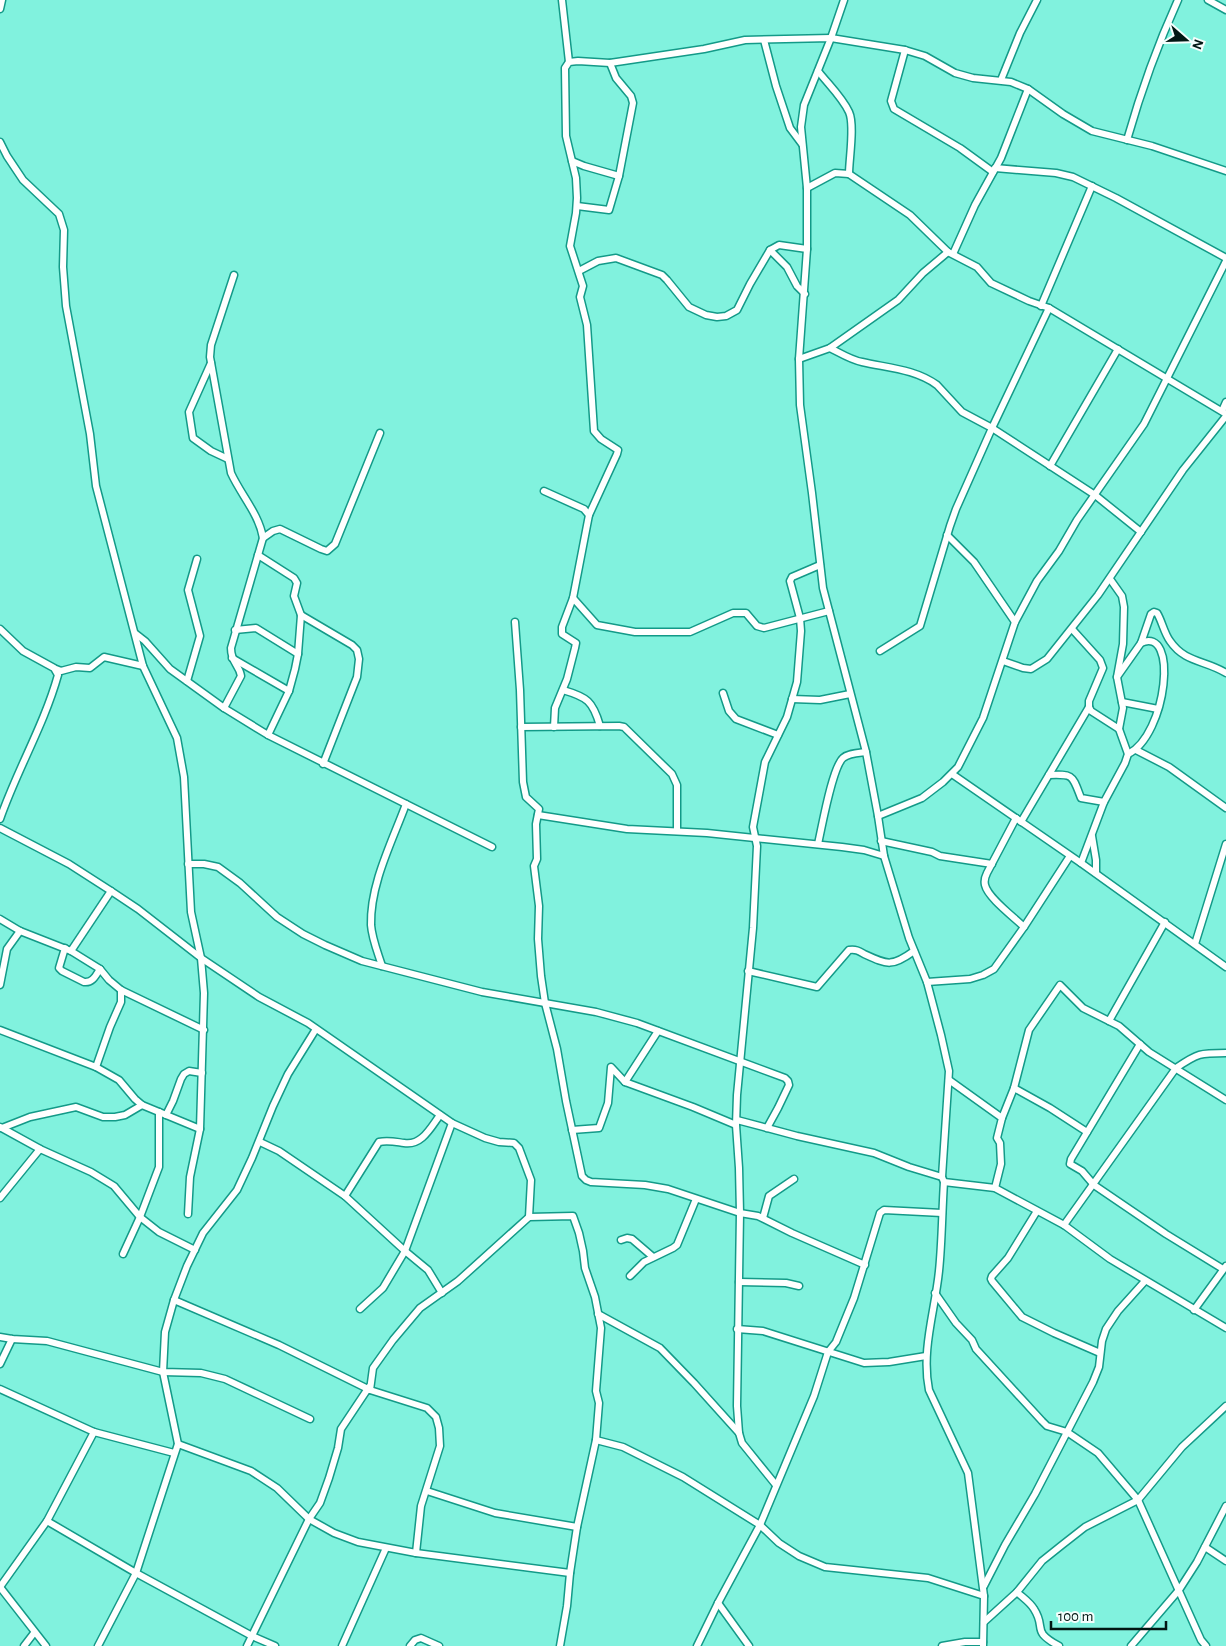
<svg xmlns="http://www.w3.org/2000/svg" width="1226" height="1646" font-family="'Alegreya Sans',sans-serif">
<rect width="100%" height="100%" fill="#81f2de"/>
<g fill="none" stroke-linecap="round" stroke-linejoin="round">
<defs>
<g id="minor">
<polyline points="562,0 569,62"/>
<path d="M844 0 831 38 804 105 801 127 807 188V249L799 359 800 405 812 493 823 588 866 752 878 816 884 856 909 938 927 982 941 1035 949 1071 942 1177 944 1182C942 1212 942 1242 939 1271 935 1311 921 1350 929 1390L968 1473 984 1596 983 1646"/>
<polyline points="1208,0 1226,10"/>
<polyline points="0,9 2,0"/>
<polyline points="764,40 776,86 790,128 802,144"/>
<polyline points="905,50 891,101 894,109 960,148 993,172"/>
<path d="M818 71C828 84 842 97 849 112 855 125 849 159 849 174"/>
<polyline points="1001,80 1020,33 1037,0"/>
<path d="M1127 140C1141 91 1157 46 1178 0"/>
<polyline points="0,142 7,156 23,180 59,214 64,230 63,267 66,306 90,434 96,486 143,666 177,738 184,777 191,912 201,958 204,993 200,1129 190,1177 188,1214"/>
<polyline points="572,161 584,166 619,176"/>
<polyline points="995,168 1056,173 1073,177 1116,198 1226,258"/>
<polyline points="807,188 835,173 849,174 910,215 948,252 977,267 991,283 1029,301 1049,308 1226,414"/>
<polyline points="577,206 609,210 619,176 633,103 631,96 616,78 610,63"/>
<polyline points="770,250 787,267 797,286 805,294"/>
<polyline points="953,254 975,205 1001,158 1028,89"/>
<polyline points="579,271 598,261 616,258 662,275 667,280 689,307 706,315 717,317 726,316 737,310 750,284 770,250 779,245 807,249"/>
<polyline points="1041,306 1092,186"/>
<path d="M830 348C840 353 851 360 862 362 888 368 915 369 937 385L962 412 992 428 1095 495 1141 532"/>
<polyline points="799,359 830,348 898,300 923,273 948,252"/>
<polyline points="211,363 189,412 193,438 211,451 228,459"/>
<polyline points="1222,411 1226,402"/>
<polyline points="1050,466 1118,349"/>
<polyline points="544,491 584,509 589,515 573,598 562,627 562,634 576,643 575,648 567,679 555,708 554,727"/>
<polyline points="589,515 617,454 618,450 601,439 594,431 587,325 580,297 583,286 570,246 576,213 577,198 576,178 566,136 565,68 569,62 578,61 610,63 704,49 745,40 831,38 905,50 925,56 955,73 973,78 1011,82 1028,89 1063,114 1092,131 1152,146 1226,171"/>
<polyline points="947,535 974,562 1015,622"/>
<polyline points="263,538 273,531 280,529 321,549 327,551 335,544 380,433"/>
<polyline points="258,555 294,578 297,583 294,596 301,615 298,654 295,669 289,691 268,735"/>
<polyline points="1110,579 1122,596 1124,607 1123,644 1117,677 1123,708 1119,729"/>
<polyline points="573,598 597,625 635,632 690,632 733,613 746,613 757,626 764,628 829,611"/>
<polyline points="301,615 352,645 357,650 359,659 357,677 323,764"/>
<polyline points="515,622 520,690 523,782 526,797 539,809 536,824 537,859 534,866 539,906 538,939 541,976 545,1003 557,1049 566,1101 582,1176 586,1180 591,1182 645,1185 668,1189 740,1213 758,1216 792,1233 865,1265"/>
<path d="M0 629 23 651 54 668 58 675C44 725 17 770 0 819"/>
<polyline points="235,630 256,628 298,654"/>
<polyline points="136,634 145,641 170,669 224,708 268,735 492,847"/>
<path d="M1141 643 1151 614 1154 612 1157 613C1162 621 1164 633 1170 641 1185 663 1205 660 1226 673"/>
<polyline points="880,651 920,626 950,526 956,509 992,428 1049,308"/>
<polyline points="232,658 289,691"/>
<polyline points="1003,661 1023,668 1031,669 1047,659 1098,595 1183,470 1226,416"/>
<polyline points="56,669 61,671 76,667 90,668 104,657 143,666"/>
<path d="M1117 677 1141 643C1179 625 1167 735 1128 754"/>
<polyline points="187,681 200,636 188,590 197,559"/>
<path d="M563 690C587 697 593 701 600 726"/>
<polyline points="723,693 729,711 736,719 778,735"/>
<polyline points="792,699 820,700 850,694"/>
<polyline points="1122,702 1158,709"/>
<path d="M224 708 241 676C239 664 231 663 231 648L263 538C259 514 241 495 231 473L210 357 211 345 234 275"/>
<polyline points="521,727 619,726 624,727 672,774 677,785 677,831"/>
<polyline points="1136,750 1169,767 1226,808"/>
<polyline points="952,774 1081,863 1226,967"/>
<path d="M1049 775C1074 774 1072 775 1081 798L1104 802"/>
<polyline points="538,815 627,829 707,833 842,847 864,850 884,856"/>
<polyline points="878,816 922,798 943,782 958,767 983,718 1015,622 1037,581 1059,551 1077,520 1144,424 1226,261"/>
<path d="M1016 818 987 873C985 877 984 881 985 885 988 898 1014 917 1024 927"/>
<polyline points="1021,822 1089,707 1089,701 1103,668 1100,660 1072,629"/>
<polyline points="0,828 69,864 111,891 138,909 201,958 259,997 308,1023 452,1123 485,1138 499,1142 514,1143 519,1148 531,1180 529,1217"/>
<polyline points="1092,836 1096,860 1096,873"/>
<polyline points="881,841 932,852 940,856 992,864"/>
<path d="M818 844C822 827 832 768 843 758 849 753 858 753 866 752"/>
<polyline points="1081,863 1104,802 1125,763 1128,754 1119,729 1091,711 1089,707"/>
<polyline points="188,864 204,864 218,867 240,883 277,917 303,934 325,945 362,961 482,992 596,1012 637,1023 785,1078 788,1081 789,1085 778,1108 767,1128"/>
<polyline points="0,919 20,931 71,951 100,969 109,980 121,990 204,1030"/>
<polyline points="1195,944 1226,844"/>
<path d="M65 948 59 968 62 971 84 982C93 983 96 975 100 969"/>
<polyline points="71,951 111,891"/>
<path d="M382 966C378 953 372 939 371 925 370 884 392 842 406 804"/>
<path d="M748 971 817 987 849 950C856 949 859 951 864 954 888 965 892 967 914 951"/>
<polyline points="927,982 970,979 983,975 994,969 1024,927 1070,856"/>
<polyline points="0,985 7,949 20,931"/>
<polyline points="1109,1021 1165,922"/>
<polyline points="0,1030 96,1067 119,1080 135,1099 142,1105 200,1129"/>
<polyline points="1140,1044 1071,1159 1070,1164 1082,1171 1094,1185 1166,1234 1223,1269"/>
<polyline points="96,1067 110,1027 121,1002 121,990"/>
<polyline points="949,1080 1002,1118 997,1138 1000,1143 1001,1164 995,1188"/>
<polyline points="625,1082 658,1031"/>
<polyline points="1014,1088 1050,1108 1087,1132"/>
<polyline points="166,1115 173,1101 181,1079 184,1074 189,1071 202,1073"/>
<polyline points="1002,1118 1014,1088 1029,1030 1060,985 1083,1008 1119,1026 1149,1052 1226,1100"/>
<polyline points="737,1120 797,1136 874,1153 909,1167 942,1177"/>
<polyline points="0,1127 40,1149 91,1172 114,1186 140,1217 159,1232 195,1250"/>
<polyline points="2,1128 30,1117 76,1107 103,1117 115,1117 125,1115 142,1105"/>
<polyline points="572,1130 599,1128 608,1103 611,1067 625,1082 693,1107 736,1125"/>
<polyline points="260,1142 279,1151 345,1196 405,1251 428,1270 442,1293"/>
<polyline points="944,1182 995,1188 1064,1225 1110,1259 1226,1328"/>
<path d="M345 1196 379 1142C388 1140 396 1142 404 1143 422 1146 431 1127 440 1115"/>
<polyline points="0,1198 40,1149"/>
<polyline points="1037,1211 1008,1258 992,1276 991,1279 992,1281 1022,1317 1054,1333 1100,1353"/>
<polyline points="763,1218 769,1196 794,1179"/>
<path d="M1064 1225 1176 1068C1198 1053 1200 1053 1226 1053"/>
<polyline points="621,1240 627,1238 632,1239 653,1257"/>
<polyline points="123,1254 140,1217 159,1167 159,1112"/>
<polyline points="630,1276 644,1262 673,1248 677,1245 696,1199"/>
<polyline points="739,1282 786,1283 799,1286"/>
<polyline points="935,1293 956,1323 972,1340 976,1349 1042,1421 1047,1426 1067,1432 1098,1453 1138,1500 1201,1640 1206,1646"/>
<polyline points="174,1300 279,1345 370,1390 427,1408 436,1417 439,1428 440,1446 421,1506 416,1553"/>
<polyline points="360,1309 383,1288 405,1251 452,1123"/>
<polyline points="1194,1310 1226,1266"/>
<polyline points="598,1314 660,1348 694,1383 739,1433"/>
<polyline points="737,1329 763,1331 864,1363 889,1362 926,1356"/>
<polyline points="0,1337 12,1339 47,1341 163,1372 201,1373 225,1379 310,1419"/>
<polyline points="0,1364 12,1339"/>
<polyline points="0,1389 94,1432 174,1453"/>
<polyline points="370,1390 373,1368 393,1340 420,1308 458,1281 529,1217 573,1216 579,1233 583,1251 585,1268 595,1297 601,1328 596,1391 599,1403 596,1440 577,1527 570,1573 567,1606 560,1646"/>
<polyline points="596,1440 623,1447 683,1477 760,1525 779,1543 799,1556 825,1567 928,1578 984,1596"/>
<polyline points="178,1444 251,1471 277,1488 309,1519 334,1533 358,1542 416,1553 570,1573"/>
<polyline points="776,1485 742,1443 739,1433 737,1406 740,1213 739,1168 736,1125 737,1095 753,928 757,846 753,827 765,762 787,717 797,682 801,631 800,618 790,581 792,577 820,565"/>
<polyline points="427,1491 495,1513 577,1527"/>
<polyline points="47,1521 136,1573 252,1636 275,1646"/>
<polyline points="1205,1547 1226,1561"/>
<polyline points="984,1586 1005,1545 1035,1494 1093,1382 1099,1367 1102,1341 1106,1329 1118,1311 1145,1281"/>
<polyline points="0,1587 47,1521 94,1432"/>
<polyline points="0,1587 46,1646"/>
<path d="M1017 1592C1022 1597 1030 1602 1034 1609 1047 1629 1030 1630 1059 1646"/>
<polyline points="718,1603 749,1646"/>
<polyline points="984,1622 1017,1592 1042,1561 1062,1545 1085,1527 1138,1500 1182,1447 1226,1406"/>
<polyline points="24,1646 34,1633"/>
<polyline points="98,1646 136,1573 178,1444 163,1372 165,1332 174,1300 187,1266 203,1233 237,1190 252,1158 273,1106 288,1074 316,1029"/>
<polyline points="247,1646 309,1519 320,1503 329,1478 338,1448 341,1429 369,1387"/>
<polyline points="342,1646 386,1548"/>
<polyline points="410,1646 415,1640 421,1638 439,1646"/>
<polyline points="697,1646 718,1603 760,1525 814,1396 828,1352 836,1342 854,1298 880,1213 884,1210 942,1213"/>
<polyline points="942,1646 965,1642 983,1642"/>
<polyline points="1131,1646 1179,1590 1197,1562 1226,1506"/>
</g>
</defs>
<use href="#minor" stroke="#139a88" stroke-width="9"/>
<use href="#minor" stroke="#fff" stroke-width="6"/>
</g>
<g transform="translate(1186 40) rotate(110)" stroke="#f4fefc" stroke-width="4" paint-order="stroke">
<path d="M0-4L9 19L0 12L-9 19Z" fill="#011713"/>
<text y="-8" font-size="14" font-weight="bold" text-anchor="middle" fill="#011713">N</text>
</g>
<path d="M1051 1621v8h115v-8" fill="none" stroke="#011713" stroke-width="2.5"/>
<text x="1058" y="1621" font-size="15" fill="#011713" stroke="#f4fefc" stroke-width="4" paint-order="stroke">100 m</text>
</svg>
